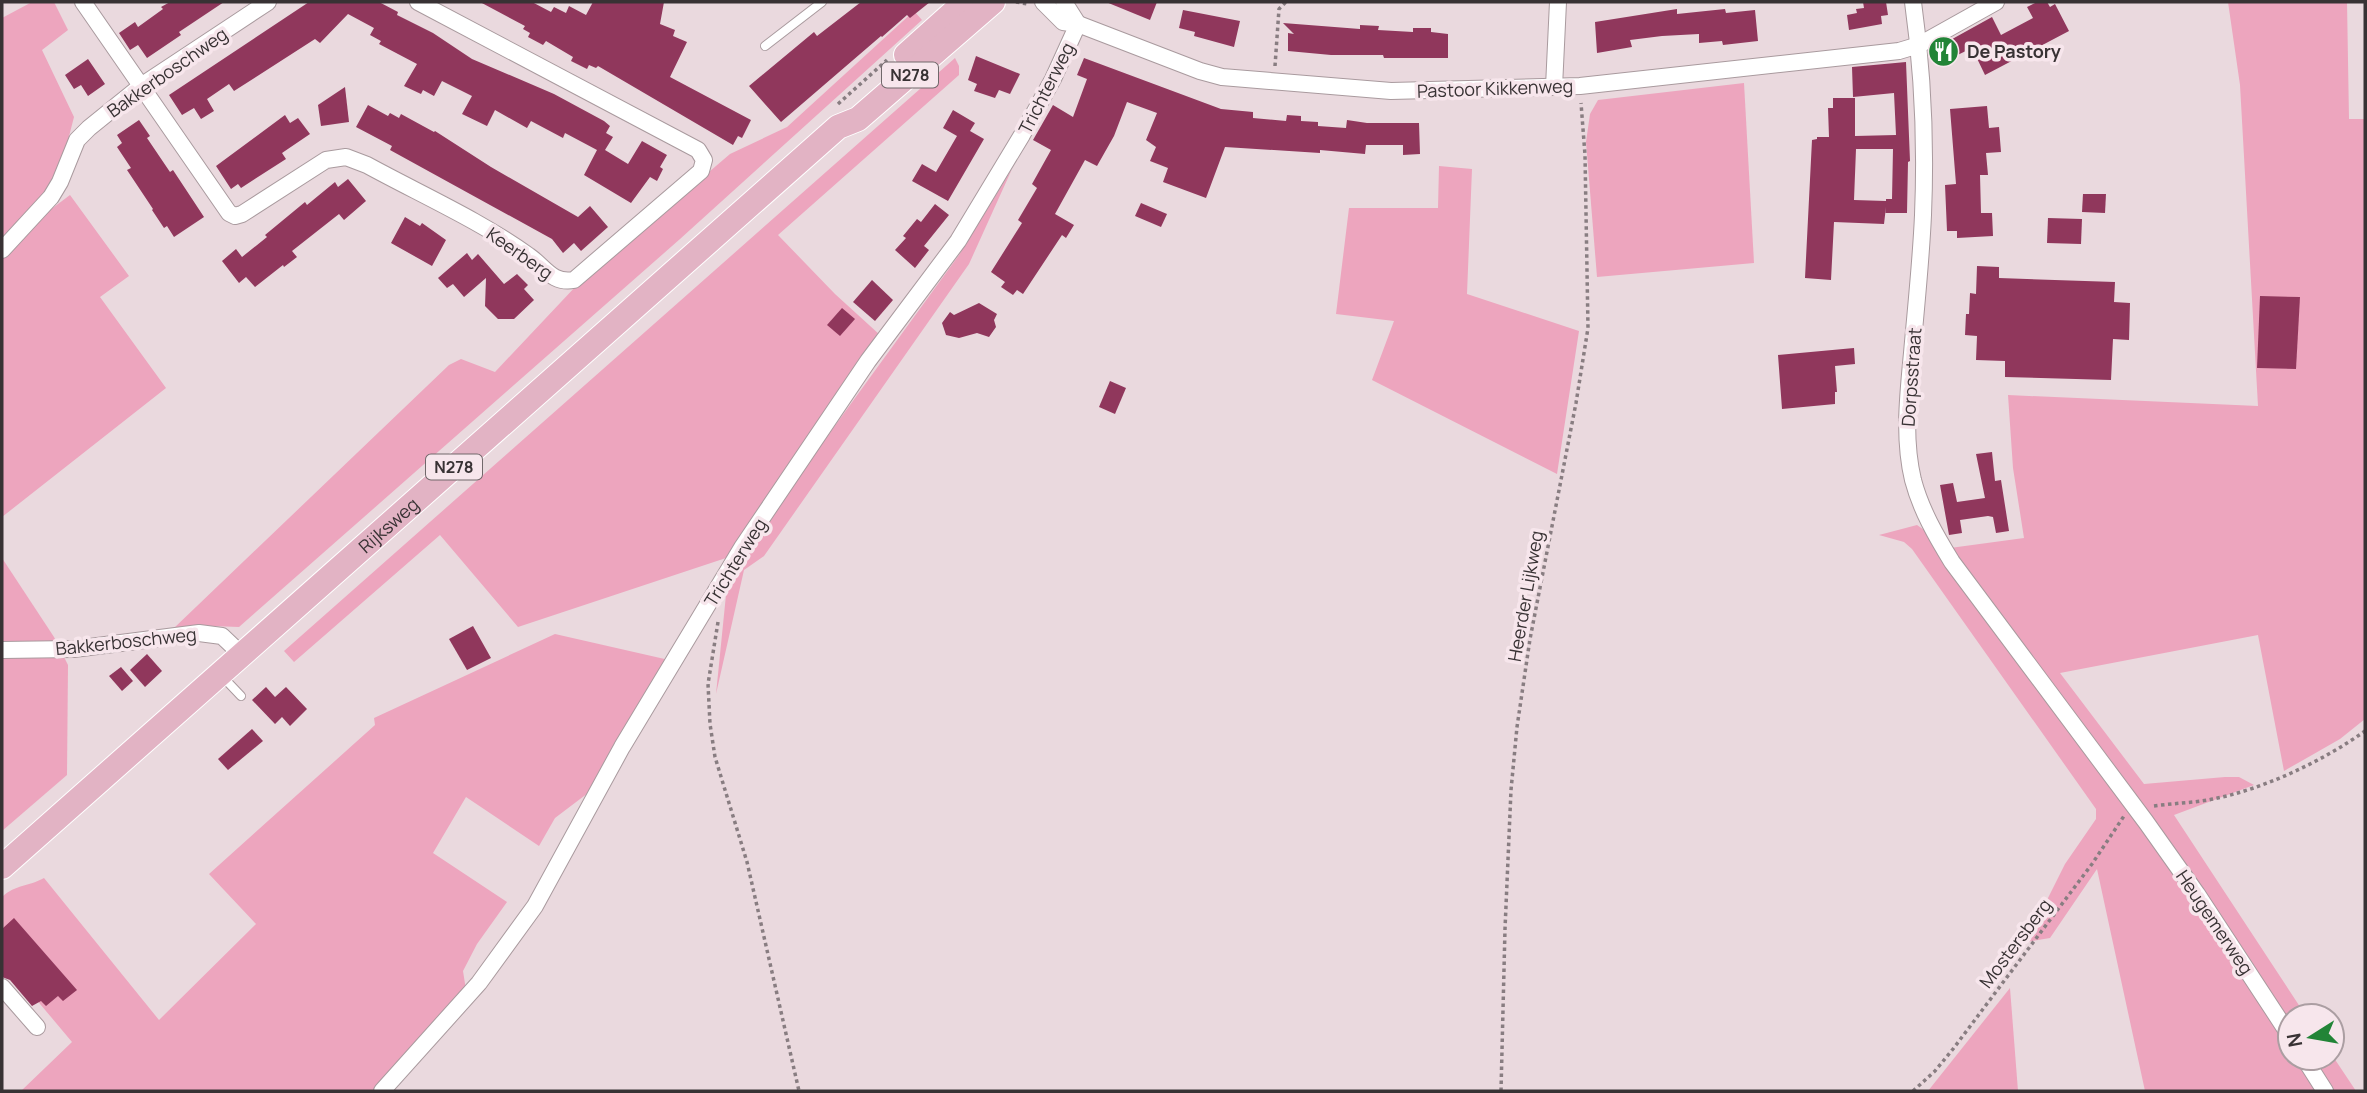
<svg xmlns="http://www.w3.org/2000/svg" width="2367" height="1093" font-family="Manrope,sans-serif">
<rect width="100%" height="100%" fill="#ead9de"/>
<g fill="#eda5be">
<polygon points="32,2 54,2 68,30 42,50 74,117 50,210 70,195 129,276 100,297 166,388 2,517 2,18"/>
<polygon points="2228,2 2347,2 2349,119 2365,119 2365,719 2340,739 2284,771 2258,635 2060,673 2144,784 2225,777 2239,777 2254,785 2174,815 2306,1016 2290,1016 2290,1058 2332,1058 2332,1055 2356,1091 2145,1091 2097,869 2050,938 2026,942 2065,864 2096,819 2096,809 1912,549 1904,542 1879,535 1917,525 1950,548 2024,538 2013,468 2008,395 2258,406 2240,85"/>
<polygon points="914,11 922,20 680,239 239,627 212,626 173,629 449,365 461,359 495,372 577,285 730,154 787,127"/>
<polygon points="955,58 959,66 959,75 778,235 835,294 880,335 729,557 518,627 440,535 294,662 284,651"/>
<polygon points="1744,83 1754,263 1597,277 1586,142 1590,114 1598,100"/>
<polygon points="1439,166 1472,169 1467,294 1579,331 1557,474 1372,380 1394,321 1336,314 1349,208 1438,208"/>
<polygon points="1012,169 969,264 764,556 744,570 716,694 727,585 742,549 764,530 818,449 959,255"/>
<polygon points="2,558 54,637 68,665 67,775 2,831"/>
<path d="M555 634 669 660 588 793 555 818 539 846 466 797 433 853 507 902 477 944 463 971 466 990 376 1091H21L72 1042 4 961 2 962V897C16 884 28 887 44 878L159 1020 256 924 209 874 375 725 374 718Z"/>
<polygon points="2010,988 2018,1091 1928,1091"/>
</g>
<g fill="#90375c" fill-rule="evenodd">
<polygon points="170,2 224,2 179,32 181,35 147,58 138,45 130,50 119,33 135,22 138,27 163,9 161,7"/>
<polygon points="309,2 379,2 398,12 397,15 433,33 472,59 554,94 604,121 610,126 606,133 613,137 605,150 628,164 642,141 667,155 660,167 663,169 657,181 650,177 631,203 584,175 597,150 565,133 563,138 531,121 527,128 495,110 487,126 462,114 472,96 442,81 434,96 423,90 421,94 404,86 417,64 379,44 381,41 370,35 374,28 348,14 320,43 315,39 234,91 229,84 207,99 214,111 201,119 194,108 182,115 169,95"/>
<polygon points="480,2 532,2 551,12 554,7 566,13 569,6 586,15 593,2 664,2 660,24 675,30 673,36 687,42 670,77 751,120 742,138 738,136 733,145 598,66 596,68 589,65 587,69 571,61 573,57 546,41 543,45 528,37 530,33 523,29 525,26"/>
<polygon points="861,2 930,2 910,18 907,15 882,37 881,36 781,122 749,86 814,32 817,36"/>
<polygon points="1106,2 1157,2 1150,20"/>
<polygon points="1863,2 1886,2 1888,15 1881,16 1882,24 1849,30 1847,15 1857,13 1856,9 1864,8"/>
<polygon points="2037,2 2047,2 2050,7 2055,4 2069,31 1985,75 1972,48 1939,64 1936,48 1992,17 2001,35 2033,18 2027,7"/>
<polygon points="1677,9 1677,14 1725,9 1726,13 1755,10 1758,41 1723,45 1722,41 1699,43 1699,34 1662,36 1630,40 1632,47 1597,53 1595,22"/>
<polygon points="1183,10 1240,21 1234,47 1194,36 1195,32 1179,28"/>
<polygon points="1283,23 1360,29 1360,25 1379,26 1378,30 1413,32 1413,28 1431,28 1431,32 1448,34 1448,58 1384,58 1383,55 1331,55 1288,51 1288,33 1294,34"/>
<polygon points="976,56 1020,74 1010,94 999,90 995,98 974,91 977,84 968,80"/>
<polygon points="1084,58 1221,109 1253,112 1253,118 1286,121 1287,115 1301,116 1301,121 1318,122 1318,126 1346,128 1347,120 1367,123 1419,123 1420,154 1403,155 1403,145 1366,145 1365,154 1320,150 1320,153 1225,147 1206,198 1163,182 1168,168 1150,161 1156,147 1146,140 1157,113 1127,102 1114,136 1097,166 1085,160 1055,214 1074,225 1066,238 1062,235 1023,294 1017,290 1013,295 1001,287 1005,282 991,272 1022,223 1018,220 1037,188 1032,184 1051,150 1033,140 1053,105 1073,117 1087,79 1077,75"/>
<polygon points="88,59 105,84 88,96 81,85 74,89 65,75"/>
<path d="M1906 62 1910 161 1908 162 1907 213H1885L1886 207 1884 224 1834 222 1831 280 1805 278 1812 140 1817 139V137H1829L1828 108H1833V98H1855V136L1896 135 1894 93 1853 97 1852 67ZM1856 149H1893L1892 199H1886V201L1854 200Z"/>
<polygon points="345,87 349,122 321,126 318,105"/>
<polygon points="368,105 388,116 390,113 399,118 401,114 434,132 435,131 491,167 578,217 590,206 608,227 581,251 574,243 563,253 552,239 390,150 392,146 356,127"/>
<polygon points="1987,106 1989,128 1999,127 2001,152 1986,153 1988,175 1980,175 1981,213 1992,213 1993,236 1957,238 1957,231 1947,231 1945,185 1956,184 1950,109"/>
<polygon points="953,110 975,123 970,131 984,139 948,201 912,181 922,164 936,172 957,136 943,128"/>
<polygon points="285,115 290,123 298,118 310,134 282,153 286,159 241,188 238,184 231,189 216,166"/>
<polygon points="139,120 150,136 147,138 170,172 173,170 204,217 174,237 167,226 164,228 152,210 153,209 127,170 131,168 117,147 122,143 117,135"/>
<polygon points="348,179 366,201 344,220 339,214 292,251 297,257 284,267 283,265 255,287 246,277 239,283 222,261 236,249 242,257 267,237 265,235 305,202 307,205 335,182 338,187"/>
<polygon points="2083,194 2106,194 2105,213 2082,212"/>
<polygon points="1141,203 1167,214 1161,227 1135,216"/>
<polygon points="935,204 949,215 924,246 929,250 915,268 895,250 906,238 903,236 917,219 921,222"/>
<polygon points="405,217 420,226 422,223 446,240 432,266 391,243"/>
<polygon points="2048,218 2082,219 2081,244 2047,243"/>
<polygon points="467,253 472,260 478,254 504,284 517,274 528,285 524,289 534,300 514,319 498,319 485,306 486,278 464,297 453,284 447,288 438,278"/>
<polygon points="1977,266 1999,267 1999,278 2115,282 2114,302 2130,303 2129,340 2113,339 2111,380 2005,377 2005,361 1976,360 1977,336 1965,335 1966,314 1969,314 1970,293 1976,294"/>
<polygon points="872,280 893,300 875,321 853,302"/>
<polygon points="2260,296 2300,297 2296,369 2257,368"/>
<polygon points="979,303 997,314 994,320 996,327 989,337 977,333 959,338 946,335 942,323 950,312 954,315"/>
<polygon points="842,308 855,319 840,336 827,325"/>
<polygon points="1854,348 1855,364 1835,366 1837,392 1835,392 1835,404 1782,409 1778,355"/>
<polygon points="1110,381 1126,388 1115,414 1099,407"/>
<polygon points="1992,452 1995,481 2001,480 2009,531 1996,533 1993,517 1988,516 1960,520 1962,533 1949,535 1940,485 1953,483 1957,502 1985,498 1976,454"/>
<polygon points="473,626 491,658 467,670 449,639"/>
<polygon points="147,654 162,671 145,687 130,670"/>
<polygon points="121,667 133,681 122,691 109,676"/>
<polygon points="266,687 275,697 286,687 307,709 290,726 282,717 275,724 252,700"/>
<polygon points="252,729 263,741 228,770 218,759"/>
<polygon points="14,918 77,990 63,1001 58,996 46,1006 41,1001 32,1006 10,980 2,977 2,929"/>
</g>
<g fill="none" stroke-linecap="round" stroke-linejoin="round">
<defs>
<g id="service">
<polyline points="765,46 822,2"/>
<polyline points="222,676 241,696"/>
</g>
<g id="minor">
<path d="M83 2 229 213 235 216 242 214 326 160 346 157 367 165C420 194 481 221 529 256 545 267 552 284 574 280L701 171 704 160 698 150 418 2"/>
<polyline points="1043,2 1063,22 1078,24 1200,71 1222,77 1391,91 1580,86 1899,51 1919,45 1996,2"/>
<polyline points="1064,2 1078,24"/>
<path d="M1913 2C1923 73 1926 143 1923 215 1921 261 1916 307 1912 353 1908 395 1903 438 1913 480 1921 510 1936 536 1952 562L2146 822 2197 894 2290 1036"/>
<polyline points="1554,87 1558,2"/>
<polyline points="2,250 51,197 60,182 77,140 89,128 141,86 268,2"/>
<polyline points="2,650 74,649 199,633 222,636 242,655"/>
<polyline points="2,987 37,1027"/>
<polyline points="2304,1058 2325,1091"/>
<polyline points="382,1091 479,983 535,906 622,747 743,546 868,361 958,241 1022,135 1053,79 1078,24"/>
</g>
<g id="primary">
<polyline points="906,55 965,2"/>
<path id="s1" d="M2 867 838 127 858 119 993 2"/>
</g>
</defs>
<use href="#service" stroke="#a99a9e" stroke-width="10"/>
<use href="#minor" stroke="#a99a9e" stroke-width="18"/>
<use href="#primary" stroke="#fff" stroke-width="26"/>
<g stroke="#887d81" stroke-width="3.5" stroke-dasharray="3.5 3.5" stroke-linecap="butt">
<polyline points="1016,2 1028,4"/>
<polyline points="1275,66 1279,9 1286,2"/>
<polyline points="838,104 887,60"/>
<polyline points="718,622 708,684 710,724 715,757 747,862 799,1091"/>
<path d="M2154 806C2174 803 2194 803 2213 799 2264 789 2323 761 2365 731"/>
<polyline points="1501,1091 1505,929 1511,790 1517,727 1530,639 1576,403 1588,328 1585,155 1581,103"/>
<polyline points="1913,1091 1935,1071 1953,1049 2092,864 2124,816"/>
</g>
<use href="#service" stroke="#fff" stroke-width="8"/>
<use href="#minor" stroke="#fff" stroke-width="16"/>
<use href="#primary" stroke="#e2b3c4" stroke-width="24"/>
</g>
<defs>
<symbol id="restaurant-disc" viewBox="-11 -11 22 22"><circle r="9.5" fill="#228437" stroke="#f7e6ec"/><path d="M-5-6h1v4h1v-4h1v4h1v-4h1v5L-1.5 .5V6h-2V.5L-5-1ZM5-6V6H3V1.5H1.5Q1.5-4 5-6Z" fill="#fff"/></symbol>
</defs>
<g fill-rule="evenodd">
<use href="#restaurant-disc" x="1926" y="34" width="35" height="35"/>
</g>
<g text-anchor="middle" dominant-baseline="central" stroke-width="7" stroke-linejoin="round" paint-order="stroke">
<g fill="#f7e6ec" stroke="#71686b" stroke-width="2">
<rect x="882" y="62.5" width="56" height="25" rx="5"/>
<rect x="426" y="454.5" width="56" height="25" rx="5"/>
</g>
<g font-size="16" font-weight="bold" fill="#383234">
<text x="910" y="75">N278</text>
<text x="454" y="467">N278</text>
</g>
<g font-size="18" font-weight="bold" fill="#383234" stroke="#f7e6ec" text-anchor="start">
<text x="1967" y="51">De Pastory</text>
</g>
<g font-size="18" fill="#383234" stroke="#f7e6ec">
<text transform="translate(167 72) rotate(-35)">Bakkerboschweg</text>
<text transform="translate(1046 88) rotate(-63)">Trichterweg</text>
<text transform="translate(1495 88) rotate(-2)">Pastoor Kikkenweg</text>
<text transform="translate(520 253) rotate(35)">Keerberg</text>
<text transform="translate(1911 377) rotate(-86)">Dorpsstraat</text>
<text stroke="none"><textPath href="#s1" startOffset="516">Rijksweg</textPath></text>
<text transform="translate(735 562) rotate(-58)">Trichterweg</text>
<text transform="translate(1525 596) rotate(-80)">Heerder Lijkweg</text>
<text transform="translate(126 641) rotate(-6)">Bakkerboschweg</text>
<text transform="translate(2215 922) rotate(56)">Heugemerweg</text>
<text transform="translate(2015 943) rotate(-53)">Mostersberg</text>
</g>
</g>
<rect width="2367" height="1093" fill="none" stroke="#383234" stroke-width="7"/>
<g transform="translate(2311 1037) rotate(259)"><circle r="33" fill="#f7e6ec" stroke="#ab9ea2" stroke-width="2"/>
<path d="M0-5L12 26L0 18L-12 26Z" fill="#228437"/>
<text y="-10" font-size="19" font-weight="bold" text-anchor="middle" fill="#383234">N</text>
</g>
</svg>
